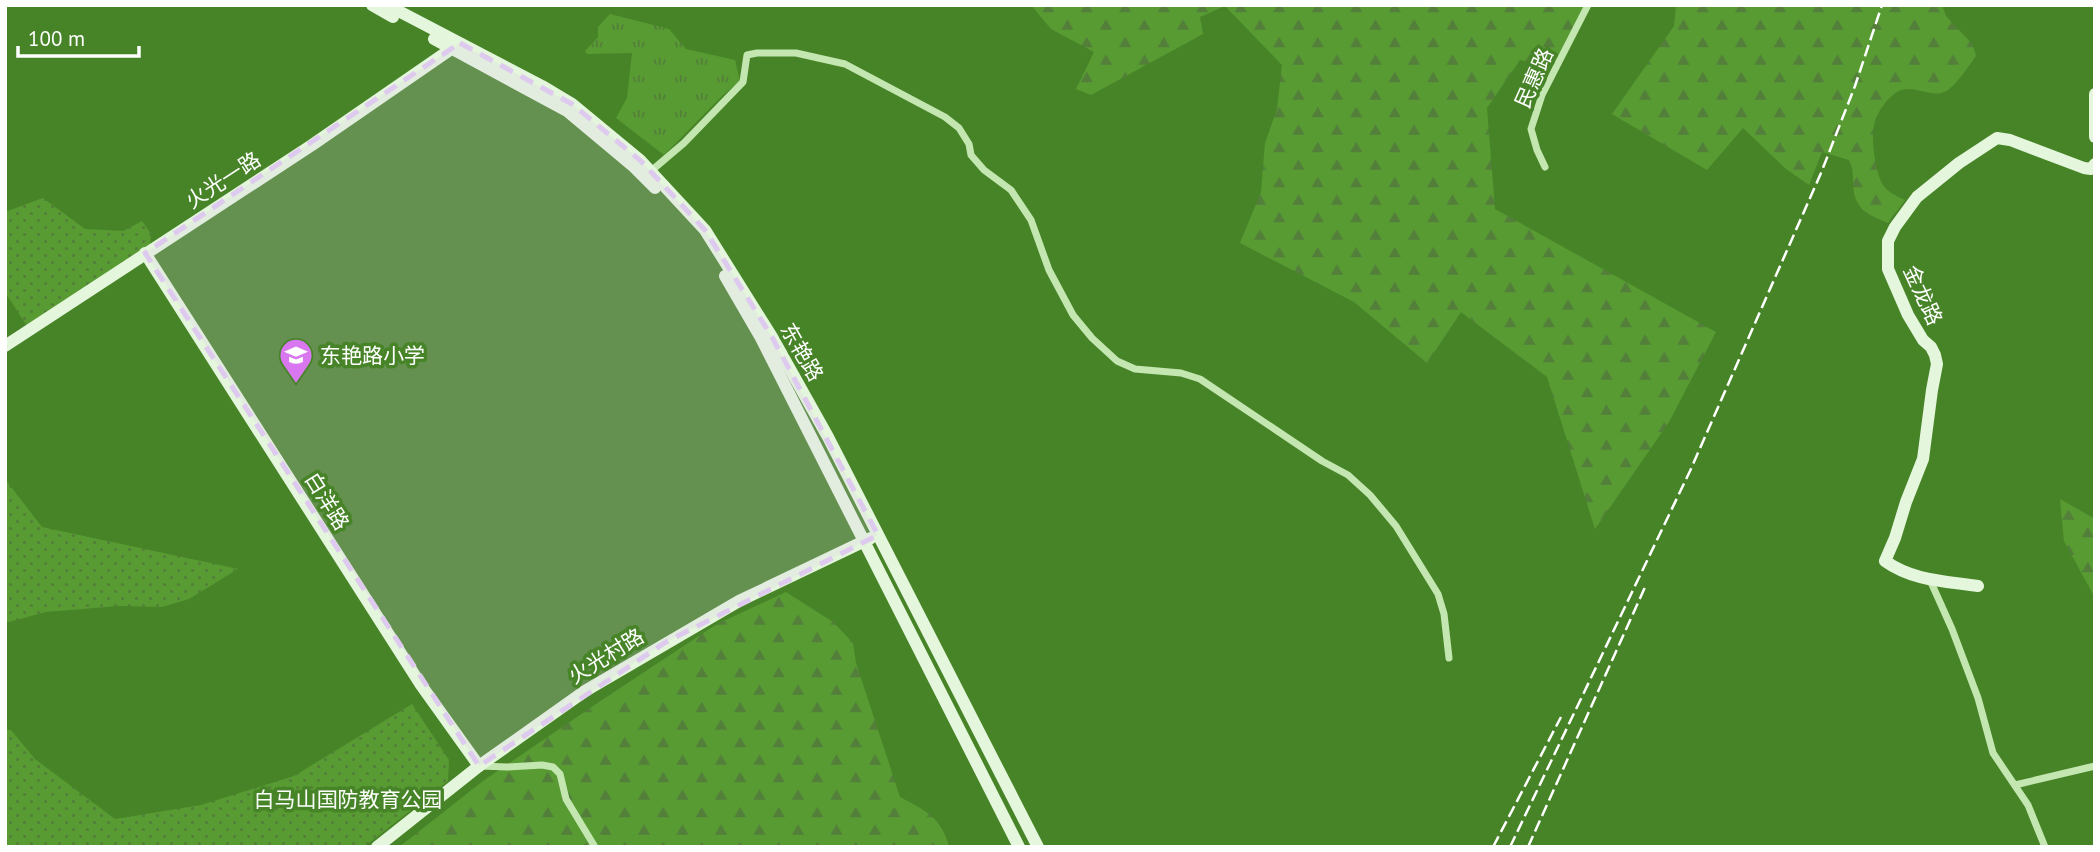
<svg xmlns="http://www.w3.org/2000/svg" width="2100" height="852" font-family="'PT Sans','Noto Sans SC',sans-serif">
<defs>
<pattern id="grass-tufts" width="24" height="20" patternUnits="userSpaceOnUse" patternTransform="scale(1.75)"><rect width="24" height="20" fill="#579b32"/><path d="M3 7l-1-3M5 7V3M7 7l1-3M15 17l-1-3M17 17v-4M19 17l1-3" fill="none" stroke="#537f3b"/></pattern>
<pattern id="forest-firs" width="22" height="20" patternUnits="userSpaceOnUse" patternTransform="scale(1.75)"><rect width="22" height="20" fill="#579b32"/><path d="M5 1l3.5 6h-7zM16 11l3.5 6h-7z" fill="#537f3b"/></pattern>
<pattern id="park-dots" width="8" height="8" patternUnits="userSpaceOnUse" patternTransform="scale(1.75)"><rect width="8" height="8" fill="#579b32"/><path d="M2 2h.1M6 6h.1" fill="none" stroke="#537f3b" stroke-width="1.8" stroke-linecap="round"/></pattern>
</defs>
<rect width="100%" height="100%" fill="#478428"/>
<polygon fill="url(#grass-tufts)" points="610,14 669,29 686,49 735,60 740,81 722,96 664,155 616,118 627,98 632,53 587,54 585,51 598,37 598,27"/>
<g fill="url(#forest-firs)">
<polygon points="1031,5 1588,5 1557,67 1520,60 1487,108 1495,209 1716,332 1669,422 1595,529 1547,377 1461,312 1427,363 1354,302 1240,243 1261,192 1265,143 1277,109 1282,65 1225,6 1200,17 1203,34 1091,95 1076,89 1094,52 1051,29"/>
<path d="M1676 5H1942L1946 16 1973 45 1976 56C1969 65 1954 89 1944 92 1928 99 1911 80 1893 95 1885 101 1878 112 1875 121 1870 136 1875 172 1883 185 1888 192 1896 196 1905 200L1888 223C1866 214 1854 209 1853 183 1853 173 1853 169 1849 160L1822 152 1809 185 1786 169 1743 128 1707 170 1612 114 1674 26Z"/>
<polygon points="2060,499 2095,519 2095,598 2064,541"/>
<path d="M786 592 833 622 853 643 856 663 900 797C925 810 942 818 949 847H399L483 781 602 700 717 624Z"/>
</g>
<g fill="url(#park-dots)">
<polygon points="43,198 85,229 123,231 142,221 151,234 150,245 27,326 5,292 5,212"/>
<polygon points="5,479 42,527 238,569 189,599 162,607 118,606 46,612 9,622 5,621"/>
<polygon points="412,704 449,760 448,781 364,847 5,847 5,730 11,730 35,759 115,819 201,805 294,776"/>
</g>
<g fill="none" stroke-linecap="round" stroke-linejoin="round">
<g stroke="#c4e7b1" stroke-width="7">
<polyline points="1545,167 1537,150 1531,129 1542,95 1588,5"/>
<polyline points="651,171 684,143 743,82 747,55 757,53 796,53 845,64 945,117 959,128 969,144 971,155 984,170 1011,190 1031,220 1049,270 1073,315 1092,338 1117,361 1135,369 1181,373 1200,379 1322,461 1348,475 1370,495 1396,526 1438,594 1444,614 1449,658"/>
<polyline points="1930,580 1952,629 1978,698 1993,753 2028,805 2045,847"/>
<polyline points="480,766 507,767 542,765 553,767 560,774 566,799 595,847"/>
<polyline points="2015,785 2095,766"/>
</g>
<g stroke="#e4f6db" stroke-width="12">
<polyline points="372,5 393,17"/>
<polyline points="387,5 542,86 572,104 641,161 705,230 772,337 828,437 1038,847"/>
<polyline points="434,39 567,111 634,167 655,188"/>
<polyline points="2095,94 2095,137"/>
<polyline points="145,253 421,685 479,766"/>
<polyline points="725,276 761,338 1019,847"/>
<polyline points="5,346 312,145 457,45"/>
<path d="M1978 586C1945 581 1913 581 1885 561L1895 538 1906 502 1923 459 1932 390 1937 364 1935 355 1931 347 1923 340 1908 315 1888 269V241L1895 227 1917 197 1959 163 1997 138 2010 140 2084 168 2091 169 2095 164"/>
<polyline points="377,847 479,766 585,691 739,601 871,538"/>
</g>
<g stroke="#fff" stroke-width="2.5" stroke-dasharray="12 5" stroke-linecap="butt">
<polyline points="1493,847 1561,717"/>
<polyline points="1510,847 1690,471 1821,173 1855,86 1882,5"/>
<polyline points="1528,847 1646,585"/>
</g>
</g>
<path fill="#decaef" fill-opacity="0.2" stroke="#decaef" stroke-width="5" stroke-dasharray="14 9" stroke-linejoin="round" d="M460 43 572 104 641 161 705 230 772 337 878 535 666 642 479 766 145 253Z"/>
<defs>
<symbol id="school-pin" viewBox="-11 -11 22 30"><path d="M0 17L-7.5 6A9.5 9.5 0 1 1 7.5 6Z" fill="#d877ef" stroke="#478428"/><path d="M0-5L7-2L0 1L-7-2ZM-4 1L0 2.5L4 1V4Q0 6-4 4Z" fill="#fff"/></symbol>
</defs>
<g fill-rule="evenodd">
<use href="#school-pin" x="277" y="336" width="38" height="52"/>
</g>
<g text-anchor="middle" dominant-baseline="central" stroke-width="7" stroke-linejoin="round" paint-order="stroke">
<g font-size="21" fill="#fff" stroke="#478428">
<text transform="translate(1534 78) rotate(-66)">民惠路</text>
<text transform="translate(223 180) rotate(-33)">火光一路</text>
<text transform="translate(1923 295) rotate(65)">金龙路</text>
<text transform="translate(802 352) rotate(60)">东艳路</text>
<text transform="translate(327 501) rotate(58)">白洋路</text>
<text transform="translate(606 656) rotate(-32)">火光村路</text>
</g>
<g font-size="21" fill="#fff" stroke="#478428" text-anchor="start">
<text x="320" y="355">东艳路小学</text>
</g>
<g font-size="21" fill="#fcfefb" stroke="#478428">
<text x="348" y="799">白马山国防教育公园</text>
</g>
</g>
<rect width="2100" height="852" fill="none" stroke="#ffffff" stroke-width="14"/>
<path d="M18 46v10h121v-10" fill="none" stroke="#ffffff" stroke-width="3.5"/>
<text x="28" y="46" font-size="21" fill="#ffffff" stroke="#478428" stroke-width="5" paint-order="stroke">100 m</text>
</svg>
